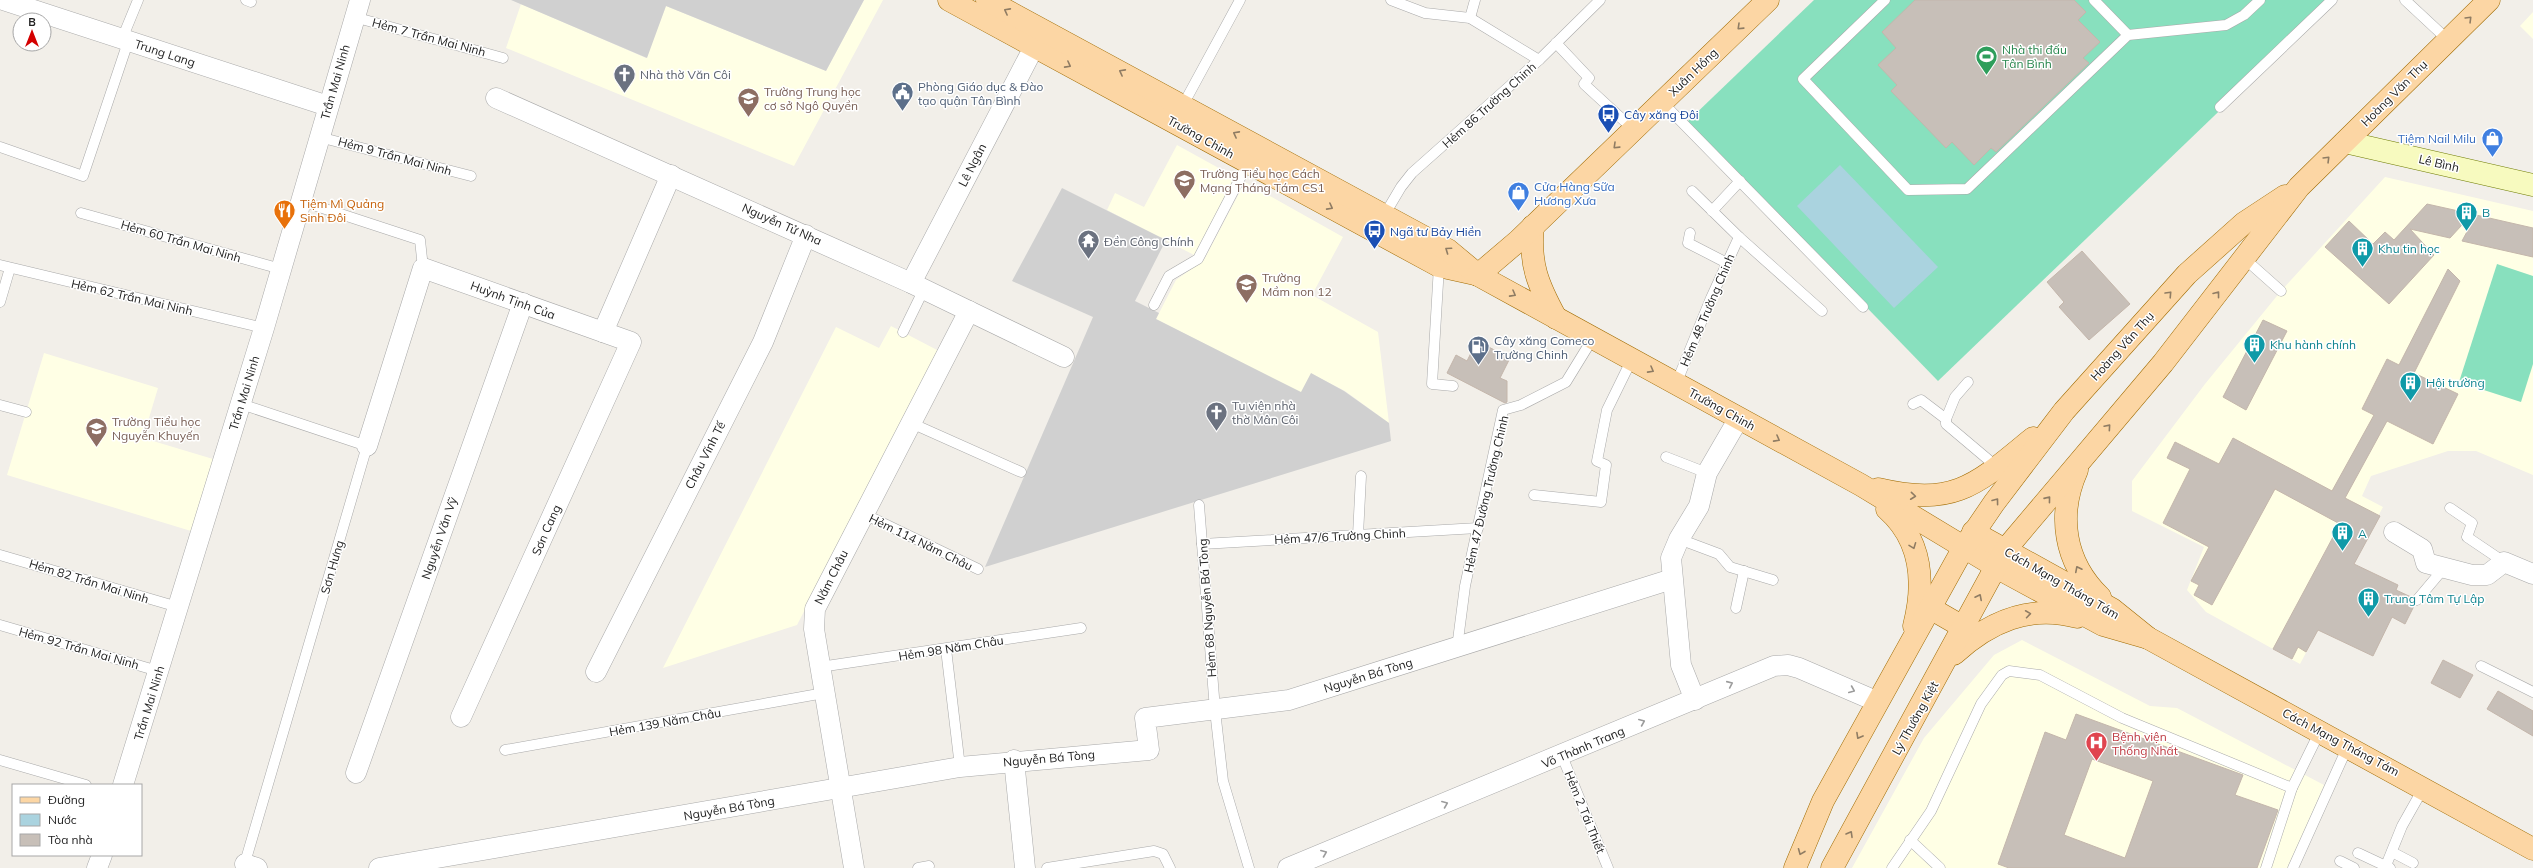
<svg xmlns="http://www.w3.org/2000/svg" width="2533" height="868" font-family="Mulish,sans-serif">
<rect width="100%" height="100%" fill="#f2efe9"/>
<g fill="#ffffe5">
<polygon points="864,0 883,0 794,166 506,48 521,4 646,58 666,6 826,71"/>
<polygon points="2533,12 2533,39 2520,26"/>
<polygon points="1177,145 1235,177 1194,255 1107,210 1115,193 1144,207"/>
<polygon points="2385,177 2533,211 2533,475 2476,451 2448,451 2371,476 2362,496 2383,507 2300,664 2206,612 2187,590 2204,547 2132,511 2132,481 2205,384 2281,291"/>
<polygon points="1245,182 1343,237 1312,295 1378,332 1389,423 1345,391 1312,374 1301,393 1156,319 1176,280 1204,260"/>
<polygon points="891,326 939,351 797,625 663,668 836,327 879,348"/>
<polygon points="44,353 158,388 143,438 213,459 191,531 7,475"/>
<polygon points="2022,640 2150,706 2177,708 2324,785 2288,868 1852,868 1924,738 1994,655"/>
</g>
<g fill="#d0d0d0">
<polygon points="511,0 864,0 826,71 666,6 647,58"/>
<polygon points="1062,188 1166,240 1135,301 1159,313 1156,319 1301,392 1311,373 1344,391 1389,423 1391,441 985,567 1093,317 1012,281"/>
</g>
<g fill="#88e0be">
<polygon points="1814,0 2335,0 1938,381 1687,122"/>
<polygon points="2497,264 2533,276 2533,364 2521,402 2459,382"/>
</g>
<polygon fill="#aad3df" points="1840,165 1938,267 1894,308 1797,206"/>
<g fill="#c7bfb8" stroke="#c4b6ab" fill-rule="evenodd">
<polygon points="1915,0 2074,0 2086,12 2078,20 2100,42 2083,58 2089,63 1996,152 1991,148 1974,165 1952,142 1946,148 1891,91 1897,85 1878,65 1896,48 1882,32"/>
<polygon points="2427,204 2472,214 2450,238 2410,229 2434,255 2389,304 2325,247 2349,221 2373,244 2385,232 2394,240"/>
<polygon points="2476,215 2533,228 2533,257 2462,241"/>
<polygon points="2082,251 2130,304 2089,340 2059,307 2064,302 2047,282"/>
<polygon points="2448,269 2460,281 2414,373 2458,394 2433,444 2387,421 2345,498 2380,516 2354,564 2398,585 2396,590 2411,597 2411,602 2414,606 2405,624 2392,617 2373,656 2318,630 2306,652 2298,647 2292,659 2273,649 2340,524 2275,489 2212,605 2194,595 2199,585 2191,581 2209,547 2163,523 2190,469 2167,458 2175,442 2219,464 2233,438 2332,491 2374,415 2362,409 2387,359 2399,365"/>
<polygon points="2263,320 2287,331 2246,410 2223,397"/>
<polygon points="1477,341 1510,358 1500,378 1507,381 1507,402 1505,403 1447,373 1456,355 1467,361"/>
<polygon points="2443,660 2473,675 2460,698 2431,683"/>
<polygon points="2498,691 2533,711 2533,736 2487,709"/>
<path d="M2076 714 2243 775 2235 795 2278 810 2257 868H2009L1998 864 2045 732 2066 740ZM2092 759 2153 781 2125 858 2064 835Z"/>
</g>
<g fill="none" stroke-linecap="round" stroke-linejoin="round">
<defs>
<g id="lane">
<polyline points="246,0 251,2"/>
<polyline points="1391,0 1425,13 1470,18 1539,60"/>
<polyline points="1885,0 1803,79 1908,190 1967,189 2128,35 2226,25 2244,15 2260,0"/>
<polyline points="2094,0 2128,35"/>
<polyline points="2405,0 2448,40"/>
<polyline points="354,17 503,58"/>
<polyline points="1470,18 1475,0"/>
<polyline points="122,39 138,0"/>
<polyline points="1556,43 1589,78 1584,84 1633,129"/>
<polyline points="1662,102 1863,307"/>
<polyline points="1183,105 1240,0"/>
<polyline points="2220,107 2332,0"/>
<polyline points="319,137 471,176"/>
<polyline points="0,147 83,176 128,42"/>
<polyline points="1692,191 1739,237 1822,311"/>
<polyline points="301,201 420,240 423,268"/>
<polyline points="1712,211 1740,181"/>
<polyline points="81,213 281,269"/>
<polyline points="1385,214 1401,187 1412,173 1539,60 1600,0"/>
<polyline points="1690,233 1688,243 1727,263"/>
<polyline points="2245,259 2281,291"/>
<polyline points="0,265 264,328"/>
<polyline points="1439,266 1432,384 1453,386"/>
<polyline points="0,302 10,268"/>
<polyline points="1154,305 1169,276 1198,259 1248,163"/>
<polyline points="903,332 924,289"/>
<polyline points="1676,384 1711,298 1739,237"/>
<polyline points="241,404 367,446 244,866"/>
<polyline points="1913,404 1921,400 1946,419 1946,424 1997,467"/>
<polyline points="0,405 26,412"/>
<polyline points="1946,419 1955,397 1968,382"/>
<polyline points="911,423 1021,472"/>
<polyline points="1666,457 1707,473"/>
<polyline points="1534,495 1601,502 1606,465 1597,461 1607,410 1632,359"/>
<polyline points="1199,505 1215,710 1223,781 1249,868"/>
<polyline points="2450,508 2472,523 2467,537 2504,562"/>
<polyline points="864,514 978,569"/>
<polyline points="1358,535 1361,476"/>
<polyline points="1679,539 1719,554 1730,567 1773,580"/>
<polyline points="1202,544 1478,528"/>
<polyline points="0,555 178,607"/>
<polyline points="2417,600 2444,568"/>
<polyline points="1736,608 1744,571"/>
<polyline points="0,625 158,671"/>
<polyline points="1457,648 1465,586 1503,410 1521,405 1566,382 1593,338"/>
<polyline points="946,649 960,767"/>
<polyline points="2481,666 2533,692"/>
<polyline points="820,667 1081,628"/>
<polyline points="505,750 824,693"/>
<polyline points="1562,756 1608,868"/>
<polyline points="0,760 86,785"/>
<polyline points="2292,788 2320,731"/>
<polyline points="1910,840 1940,868"/>
<polyline points="2392,852 2413,863"/>
<polyline points="2358,853 2390,868"/>
<polyline points="2340,861 2354,868"/>
<polyline points="918,868 929,866"/>
<polyline points="1047,868 1154,851 1163,854 1170,868"/>
<polyline points="1892,868 1931,811 1981,704 2002,675 2009,671 2040,675 2122,718 2292,788 2266,868"/>
<polyline points="2293,868 2348,746"/>
<polyline points="2385,868 2402,826 2424,787"/>
</g>
<g id="street">
<polyline points="3,0 328,106"/>
<polyline points="496,98 911,283 1064,357"/>
<polyline points="911,283 1034,47"/>
<polyline points="603,332 671,175"/>
<polyline points="367,446 423,268 631,342 461,717"/>
<polyline points="2394,532 2422,549 2426,563 2472,575 2487,575 2504,562 2533,574"/>
<polyline points="596,672 763,342 806,235"/>
<polyline points="1695,700 1681,665 1671,558 1679,539 1699,506 1707,473 1739,418"/>
<polyline points="1014,760 1025,868"/>
<polyline points="356,773 523,303"/>
<polyline points="123,785 264,328 360,0"/>
<polyline points="245,864 257,868"/>
<polyline points="97,868 102,855"/>
<polyline points="379,868 960,767 1149,750 1145,718 1289,700 1672,579"/>
<polyline points="854,868 814,629 815,609 969,311"/>
<polyline points="1288,868 1774,666 1788,665 1799,668 1878,702"/>
</g>
<polyline id="secondary" points="2345,142 2533,185"/>
<g id="primary">
<polyline points="949,0 1439,266 1475,274"/>
<polyline points="987,0 1448,250 1478,275 1861,485 2005,572 2103,625 2148,638"/>
<path d="M1533 226C1529 264 1538 285 1556 318"/>
<polyline points="1478,275 1518,241 1768,0"/>
<path d="M2077 470C2057 515 2064 562 2100 597"/>
<path d="M1878 489C1955 507 1976 485 2033 438"/>
<path d="M1887 509C1922 540 1925 583 1914 626"/>
<polyline points="1973,532 2112,609 2148,638 2533,849"/>
<polyline points="1930,608 1963,627"/>
<path d="M1954 654C1989 622 2029 604 2077 617"/>
<polyline points="1795,868 1823,801 1964,547 1994,503 2064,411 2187,274 2244,223 2285,196"/>
<polyline points="1832,868 2005,550 2163,363 2299,187 2489,0"/>
</g>
</defs>
<use href="#lane" stroke="#a9a9a9" stroke-width="11"/>
<use href="#street" stroke="#a9a9a9" stroke-width="21"/>
<use href="#secondary" stroke="#707d05" stroke-width="23"/>
<use href="#primary" stroke="#a06b00" stroke-width="23"/>
<use href="#lane" stroke="#fff" stroke-width="10"/>
<use href="#street" stroke="#fff" stroke-width="20"/>
<use href="#secondary" stroke="#f7fabf" stroke-width="22"/>
<use href="#primary" stroke="#fcd6a4" stroke-width="22"/>
</g>
<defs><path id="oneway-chevron" d="M-2-3.5L2.5 0L-2 3.5" fill="none" stroke-width="1.6" stroke-linecap="round" stroke-linejoin="round"/></defs>
<g stroke="#8f7c63">
<use href="#oneway-chevron" transform="translate(1007 11) rotate(-152)"/>
<use href="#oneway-chevron" transform="translate(2469 19) rotate(-45)"/>
<use href="#oneway-chevron" transform="translate(1740 27) rotate(136)"/>
<use href="#oneway-chevron" transform="translate(1068 65) rotate(28)"/>
<use href="#oneway-chevron" transform="translate(1122 72) rotate(-152)"/>
<use href="#oneway-chevron" transform="translate(1236 134) rotate(-152)"/>
<use href="#oneway-chevron" transform="translate(1616 146) rotate(136)"/>
<use href="#oneway-chevron" transform="translate(2327 159) rotate(-45)"/>
<use href="#oneway-chevron" transform="translate(1330 207) rotate(28)"/>
<use href="#oneway-chevron" transform="translate(1448 250) rotate(-145)"/>
<use href="#oneway-chevron" transform="translate(1513 294) rotate(29)"/>
<use href="#oneway-chevron" transform="translate(2169 294) rotate(-47)"/>
<use href="#oneway-chevron" transform="translate(2217 294) rotate(-52)"/>
<use href="#oneway-chevron" transform="translate(1651 370) rotate(29)"/>
<use href="#oneway-chevron" transform="translate(2108 427) rotate(-49)"/>
<use href="#oneway-chevron" transform="translate(1777 439) rotate(29)"/>
<use href="#oneway-chevron" transform="translate(1913 496) rotate(6)"/>
<use href="#oneway-chevron" transform="translate(2048 499) rotate(-51)"/>
<use href="#oneway-chevron" transform="translate(1996 501) rotate(-53)"/>
<use href="#oneway-chevron" transform="translate(1913 546) rotate(69)"/>
<use href="#oneway-chevron" transform="translate(2078 569) rotate(-117)"/>
<use href="#oneway-chevron" transform="translate(1979 597) rotate(-63)"/>
<use href="#oneway-chevron" transform="translate(2028 614) rotate(-8)"/>
<use href="#oneway-chevron" transform="translate(1859 736) rotate(119)"/>
<use href="#oneway-chevron" transform="translate(1850 834) rotate(-60)"/>
<use href="#oneway-chevron" transform="translate(1801 852) rotate(112)"/>
</g>
<g stroke="#9c9c9c">
<use href="#oneway-chevron" transform="translate(1730 684) rotate(-24)"/>
<use href="#oneway-chevron" transform="translate(1852 690) rotate(23)"/>
<use href="#oneway-chevron" transform="translate(1642 722) rotate(-23)"/>
<use href="#oneway-chevron" transform="translate(1445 804) rotate(-22)"/>
<use href="#oneway-chevron" transform="translate(1324 853) rotate(-22)"/>
</g>
<defs>
<symbol id="stadium-pin" viewBox="-11 -11 22 30"><path d="M0 17L-7.5 6A9.5 9.5 0 1 1 7.5 6Z" fill="#2e9e5b" stroke="#fff"/><path d="M0-5a6.5 5 0 1 0 0 10a6.5 5 0 1 0 0-10ZM-3.5-1.8h7v3.6h-7Z" fill="#fff"/></symbol>
<symbol id="church-pin" viewBox="-11 -11 22 30"><path d="M0 17L-7.5 6A9.5 9.5 0 1 1 7.5 6Z" fill="#6b7280" stroke="#fff"/><path d="M-1.2-6h2.4v3.5h3.3v2.4h-3.3V6h-2.4V-.1h-3.3v-2.4h3.3Z" fill="#fff"/></symbol>
<symbol id="civic-pin" viewBox="-11 -11 22 30"><path d="M0 17L-7.5 6A9.5 9.5 0 1 1 7.5 6Z" fill="#5c6f8a" stroke="#fff"/><path d="M-.6-6.5H3V-4.5H.6V-3L4-1V1h2V6H-6V1h2V-1L-.6-3ZM-1.2 2.5V6h2.4V2.5Z" fill="#fff"/></symbol>
<symbol id="school-pin" viewBox="-11 -11 22 30"><path d="M0 17L-7.5 6A9.5 9.5 0 1 1 7.5 6Z" fill="#8d6e63" stroke="#fff"/><path d="M0-5L7-2L0 1L-7-2ZM-4 1L0 2.5L4 1V4Q0 6-4 4Z" fill="#fff"/></symbol>
<symbol id="bus-pin" viewBox="-11 -11 22 30"><path d="M0 17L-7.5 6A9.5 9.5 0 1 1 7.5 6Z" fill="#1a4fb4" stroke="#fff"/><path d="M-5-6H5V4H4V6H2V4H-2V6H-4V4H-5ZM-3.5-4V0h7V-4ZM-3.5 1.2v1.5H-2V1.2ZM2 1.2v1.5H3.5V1.2Z" fill="#fff"/></symbol>
<symbol id="shop-pin" viewBox="-11 -11 22 30"><path d="M0 17L-7.5 6A9.5 9.5 0 1 1 7.5 6Z" fill="#3f7fe0" stroke="#fff"/><path d="M-5-2.5h2.3a2.7 3.5 0 0 1 5.4 0H5L5.5 6h-11ZM-1.5-2.5h3a1.5 2.3 0 0 0-3 0Z" fill="#fff"/></symbol>
<symbol id="restaurant-pin" viewBox="-11 -11 22 30"><path d="M0 17L-7.5 6A9.5 9.5 0 1 1 7.5 6Z" fill="#e8710a" stroke="#fff"/><path d="M-5-6h1v4h1v-4h1v4h1v-4h1v5L-1.5 .5V6h-2V.5L-5-1ZM5-6V6H3V1.5H1.5Q1.5-4 5-6Z" fill="#fff"/></symbol>
<symbol id="building-pin" viewBox="-11 -11 22 30"><path d="M0 17L-7.5 6A9.5 9.5 0 1 1 7.5 6Z" fill="#0f9aa8" stroke="#fff"/><path d="M-4-6H4V6H1V3H-1V6H-4ZM-2.5-4.3h1.7v1.8h-1.7ZM.8-4.3h1.7v1.8H.8ZM-2.5-1h1.7V.8h-1.7ZM.8-1h1.7V.8H.8Z" fill="#fff"/></symbol>
<symbol id="temple-pin" viewBox="-11 -11 22 30"><path d="M0 17L-7.5 6A9.5 9.5 0 1 1 7.5 6Z" fill="#6b7280" stroke="#fff"/><path d="M0-6L5-2H3V0L6.5 2.5H4V6H1.5V3h-3V6H-4V2.5H-6.5L-3 0V-2H-5Z" fill="#fff"/></symbol>
<symbol id="fuel-pin" viewBox="-11 -11 22 30"><path d="M0 17L-7.5 6A9.5 9.5 0 1 1 7.5 6Z" fill="#5c6f8a" stroke="#fff"/><path d="M-5.5-6h7V0h2V4h1.3V-2.5L3-4.5l.8-.8L6-3V5H2.5V1h-1V6h-7ZM-4.2-4.7v3.2H.2V-4.7Z" fill="#fff"/></symbol>
<symbol id="hospital-pin" viewBox="-11 -11 22 30"><path d="M0 17L-7.5 6A9.5 9.5 0 1 1 7.5 6Z" fill="#e0444e" stroke="#fff"/><path d="M-5-5h3v3.5h4V-5h3V5h-3V1.5h-4V5h-3Z" fill="#fff"/></symbol>
</defs>
<g fill-rule="evenodd">
<use href="#stadium-pin" x="1974" y="44" width="25" height="34"/>
<use href="#church-pin" x="612" y="62" width="25" height="34"/>
<use href="#civic-pin" x="890" y="80" width="25" height="34"/>
<use href="#school-pin" x="736" y="86" width="25" height="34"/>
<use href="#bus-pin" x="1596" y="102" width="25" height="34"/>
<use href="#shop-pin" x="2480" y="126" width="25" height="34"/>
<use href="#school-pin" x="1172" y="168" width="25" height="34"/>
<use href="#shop-pin" x="1506" y="180" width="25" height="34"/>
<use href="#restaurant-pin" x="272" y="198" width="25" height="34"/>
<use href="#building-pin" x="2454" y="200" width="25" height="34"/>
<use href="#bus-pin" x="1362" y="218" width="25" height="34"/>
<use href="#temple-pin" x="1076" y="228" width="25" height="34"/>
<use href="#building-pin" x="2350" y="236" width="25" height="34"/>
<use href="#school-pin" x="1234" y="272" width="25" height="34"/>
<use href="#building-pin" x="2242" y="332" width="25" height="34"/>
<use href="#fuel-pin" x="1466" y="334" width="25" height="34"/>
<use href="#building-pin" x="2398" y="370" width="25" height="34"/>
<use href="#church-pin" x="1204" y="400" width="25" height="34"/>
<use href="#school-pin" x="84" y="416" width="25" height="34"/>
<use href="#building-pin" x="2330" y="520" width="25" height="34"/>
<use href="#building-pin" x="2356" y="586" width="25" height="34"/>
<use href="#hospital-pin" x="2084" y="730" width="25" height="34"/>
</g>
<g text-anchor="middle" dominant-baseline="central" stroke-width="3" stroke-linejoin="round" paint-order="stroke">
<g font-size="12" fill="#222" stroke="#fff">
<text transform="translate(429 37) rotate(15)">Hẻm 7 Trần Mai Ninh</text>
<text transform="translate(165 53) rotate(18)">Trung Lang</text>
<text transform="translate(1693 72) rotate(-44)">Xuân Hồng</text>
<text transform="translate(335 82) rotate(-74)">Trần Mai Ninh</text>
<text transform="translate(2394 93) rotate(-45)">Hoàng Văn Thụ</text>
<text transform="translate(1489 105) rotate(-42)">Hẻm 86 Trường Chinh</text>
<text transform="translate(1201 137) rotate(29)">Trường Chinh</text>
<text transform="translate(395 156) rotate(15)">Hẻm 9 Trần Mai Ninh</text>
<text transform="translate(2439 163) rotate(13)">Lê Bình</text>
<text transform="translate(972 165) rotate(-63)">Lê Ngân</text>
<text transform="translate(782 224) rotate(24)">Nguyễn Tử Nha</text>
<text transform="translate(181 241) rotate(16)">Hẻm 60 Trần Mai Ninh</text>
<text transform="translate(132 297) rotate(13)">Hẻm 62 Trần Mai Ninh</text>
<text transform="translate(513 300) rotate(20)">Huỳnh Tịnh Của</text>
<text transform="translate(1707 310) rotate(-67)">Hẻm 48 Trường Chinh</text>
<text transform="translate(2122 346) rotate(-48)">Hoàng Văn Thụ</text>
<text transform="translate(244 393) rotate(-73)">Trần Mai Ninh</text>
<text transform="translate(1722 409) rotate(29)">Trường Chinh</text>
<text transform="translate(705 455) rotate(-63)">Châu Vĩnh Tế</text>
<text transform="translate(1486 494) rotate(-77)">Hẻm 47 Đường Trường Chinh</text>
<text transform="translate(546 530) rotate(-66)">Sơn Cang</text>
<text transform="translate(1340 536) rotate(-3)">Hẻm 47/6 Trường Chinh</text>
<text transform="translate(439 538) rotate(-71)">Nguyễn Văn Vỹ</text>
<text transform="translate(921 542) rotate(26)">Hẻm 114 Năm Châu</text>
<text transform="translate(332 567) rotate(-74)">Sơn Hưng</text>
<text transform="translate(831 577) rotate(-63)">Năm Châu</text>
<text transform="translate(89 581) rotate(17)">Hẻm 82 Trần Mai Ninh</text>
<text transform="translate(2062 583) rotate(30)">Cách Mạng Tháng Tám</text>
<text transform="translate(1207 608) rotate(-94)">Hẻm 68 Nguyễn Bá Tòng</text>
<text transform="translate(79 648) rotate(16)">Hẻm 92 Trần Mai Ninh</text>
<text transform="translate(951 648) rotate(-9)">Hẻm 98 Năm Châu</text>
<text transform="translate(1368 675) rotate(-17)">Nguyễn Bá Tòng</text>
<text transform="translate(149 703) rotate(-73)">Trần Mai Ninh</text>
<text transform="translate(1915 718) rotate(-61)">Lý Thường Kiệt</text>
<text transform="translate(665 722) rotate(-10)">Hẻm 139 Năm Châu</text>
<text transform="translate(2341 742) rotate(28)">Cách Mạng Tháng Tám</text>
<text transform="translate(1583 747) rotate(-23)">Võ Thành Trang</text>
<text transform="translate(1049 758) rotate(-5)">Nguyễn Bá Tòng</text>
<text transform="translate(729 808) rotate(-10)">Nguyễn Bá Tòng</text>
<text transform="translate(1585 812) rotate(68)">Hẻm 2 Tái Thiết</text>
</g>
<g font-size="12" fill="#27864d" stroke="#fff" text-anchor="start">
<text x="2002" y="49">Nhà thi đấu<tspan x="2002" dy="14">Tân Bình</tspan></text>
</g>
<g font-size="12" fill="#5b616d" stroke="#fff" text-anchor="start">
<text x="640" y="74">Nhà thờ Văn Côi</text>
<text x="1104" y="241">Đền Công Chính</text>
<text x="1232" y="405">Tu viện nhà<tspan x="1232" dy="14">thờ Mân Côi</tspan></text>
</g>
<g font-size="12" fill="#4e5e75" stroke="#fff" text-anchor="start">
<text x="918" y="86">Phòng Giáo dục &amp; Đào<tspan x="918" dy="14">tạo quận Tân Bình</tspan></text>
<text x="1494" y="340">Cây xăng Comeco<tspan x="1494" dy="14">Trường Chinh</tspan></text>
</g>
<g font-size="12" fill="#785e54" stroke="#fff" text-anchor="start">
<text x="764" y="91">Trường Trung học<tspan x="764" dy="14">cơ sở Ngô Quyền</tspan></text>
<text x="1200" y="173">Trường Tiểu học Cách<tspan x="1200" dy="14">Mạng Tháng Tám CS1</tspan></text>
<text x="1262" y="277">Trường<tspan x="1262" dy="14">Mầm non 12</tspan></text>
<text x="112" y="421">Trường Tiểu học<tspan x="112" dy="14">Nguyễn Khuyến</tspan></text>
</g>
<g font-size="12" fill="#164399" stroke="#fff" text-anchor="start">
<text x="1624" y="114">Cây xăng Đôi</text>
<text x="1390" y="231">Ngã tư Bảy Hiền</text>
</g>
<g font-size="12" fill="#366cbe" stroke="#fff" text-anchor="end">
<text x="2476" y="138">Tiệm Nail Milu</text>
<text x="1534" y="186" text-anchor="start">Cửa Hàng Sữa<tspan x="1534" dy="14">Hương Xưa</tspan></text>
</g>
<g font-size="12" fill="#c56008" stroke="#fff" text-anchor="start">
<text x="300" y="203">Tiệm Mì Quảng<tspan x="300" dy="14">Sinh Đôi</tspan></text>
</g>
<g font-size="12" fill="#0d838f" stroke="#fff" text-anchor="start">
<text x="2482" y="212">B</text>
<text x="2378" y="248">Khu tin học</text>
<text x="2270" y="344">Khu hành chính</text>
<text x="2426" y="382">Hội trường</text>
<text x="2358" y="533">A</text>
<text x="2384" y="598">Trung Tâm Tự Lập</text>
</g>
<g font-size="12" fill="#be3a42" stroke="#fff" text-anchor="start">
<text x="2112" y="736">Bệnh viện<tspan x="2112" dy="14">Thống Nhất</tspan></text>
</g>
</g>
<rect x="12" y="784" width="130" height="72" fill="#ffffff" stroke="#a7a7a7"/>
<rect x="20" y="797" width="20" height="6" fill="#fcd6a4" stroke="#a7a7a7"/>
<text x="48" y="804" font-size="12" fill="#222222">Đường</text>
<rect x="20" y="814" width="20" height="12" fill="#aad3df" stroke="#a7a7a7"/>
<text x="48" y="824" font-size="12" fill="#222222">Nước</text>
<rect x="20" y="834" width="20" height="12" fill="#c7bfb8" stroke="#a7a7a7"/>
<text x="48" y="844" font-size="12" fill="#222222">Tòa nhà</text>
<g transform="translate(32 32)"><circle r="19" fill="#ffffff" stroke="#a7a7a7"/>
<path d="M0-3L7 15L0 10L-7 15Z" fill="#d40000"/>
<text y="-6" font-size="11" font-weight="bold" text-anchor="middle" fill="#222222">B</text>
</g>
</svg>
